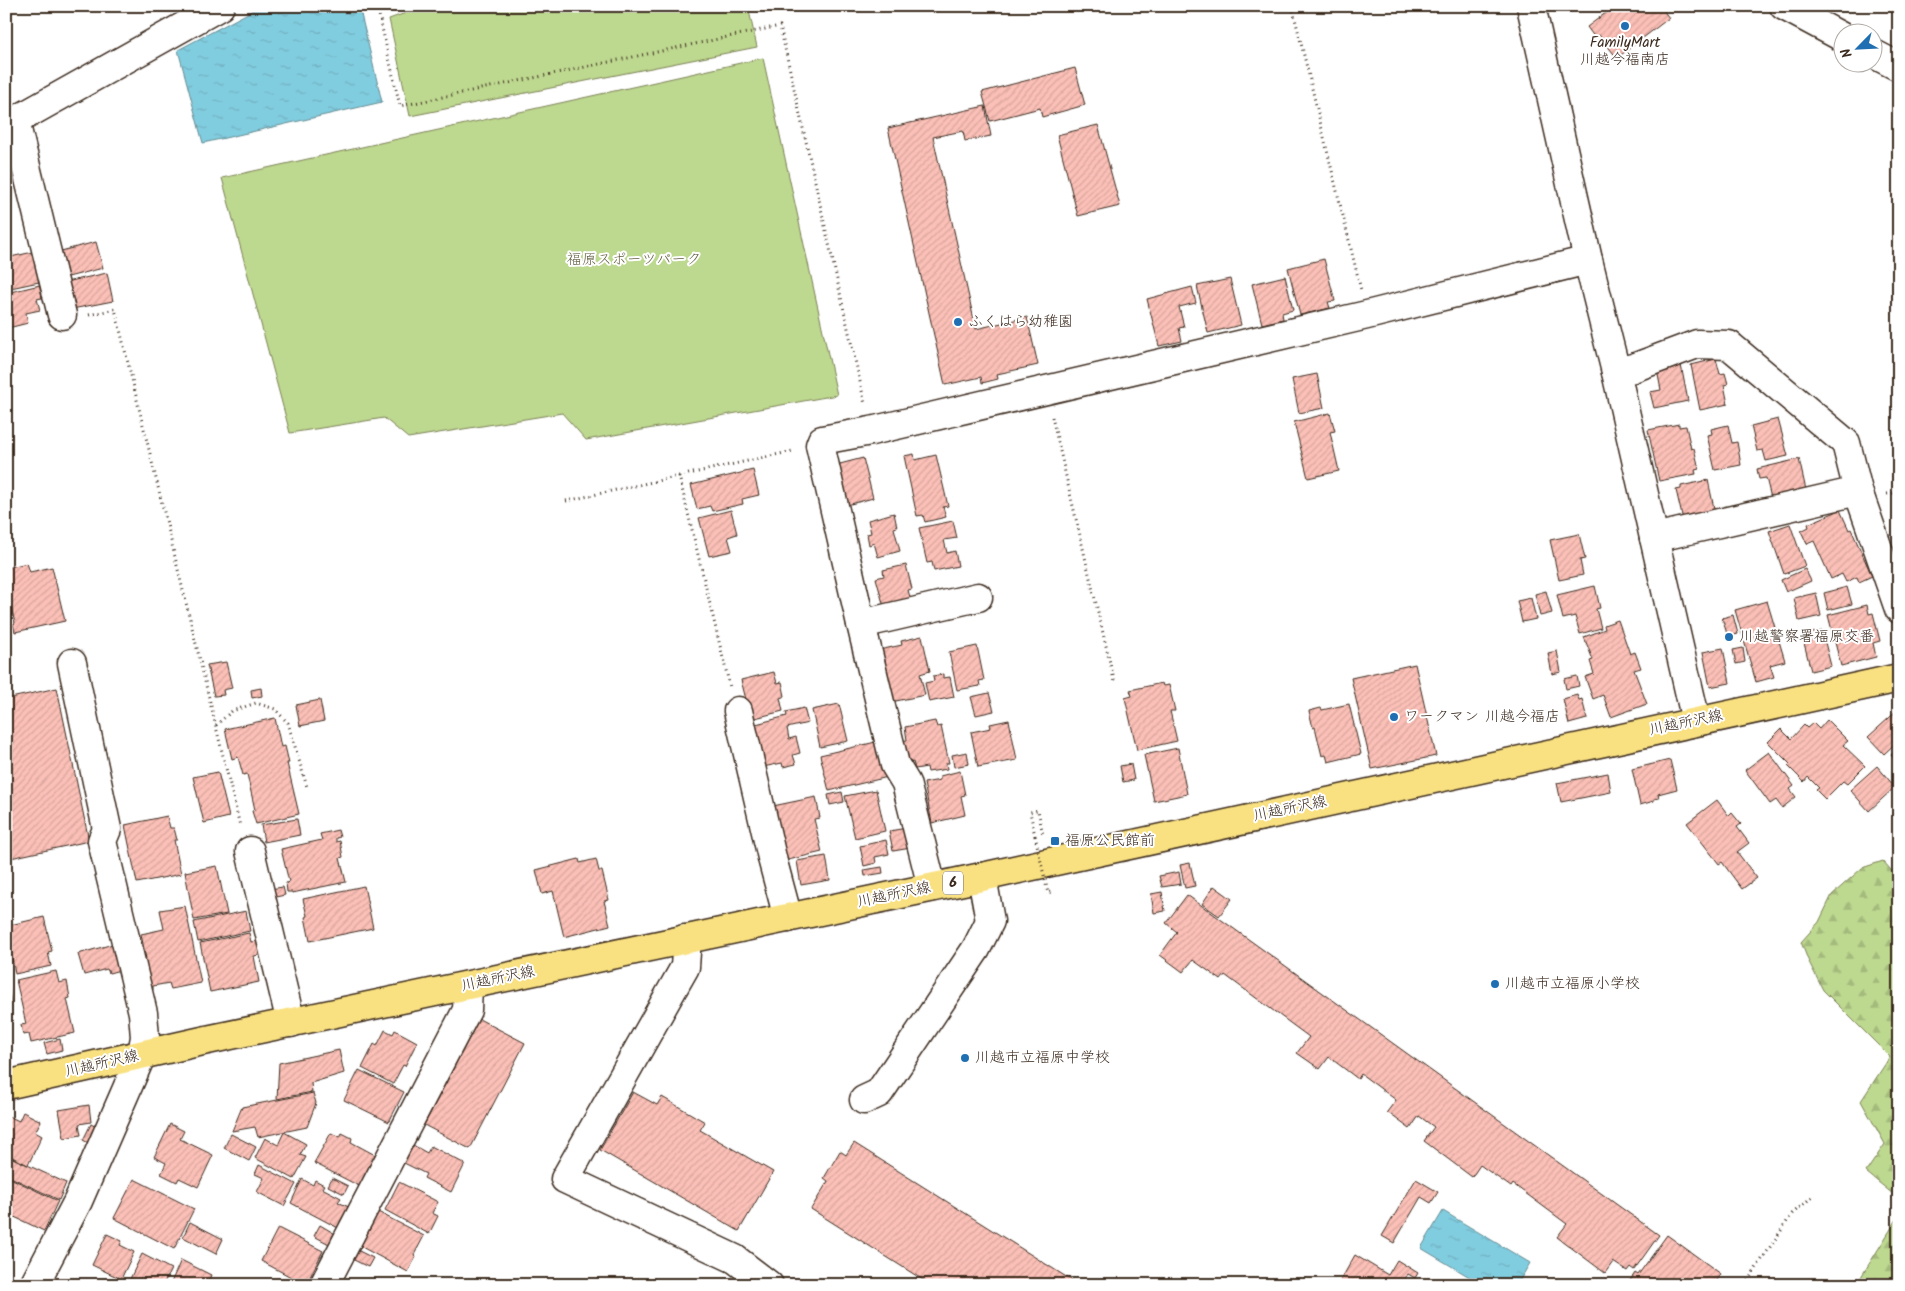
<svg xmlns="http://www.w3.org/2000/svg" width="1905" height="1291" font-family="Kalam,'Klee One',sans-serif">
<defs>
<pattern id="forest-firs" width="22" height="20" patternUnits="userSpaceOnUse" patternTransform="scale(1.25)"><rect width="22" height="20" fill="#bdd88f"/><path d="M5 1l3.5 6h-7zM16 11l3.5 6h-7z" fill="#a3ba7b"/></pattern>
<pattern id="water-ripples" width="26" height="14" patternUnits="userSpaceOnUse" patternTransform="scale(1.25)"><rect width="26" height="14" fill="#81cde0"/><path d="M2 4q2-2 4 0t4 0M15 11q2-2 4 0t4 0" fill="none" stroke="#70b0c0"/></pattern>
<pattern id="building-hatch" width="6" height="6" patternUnits="userSpaceOnUse" patternTransform="scale(1.25)"><rect width="6" height="6" fill="#fbc0b7"/><path d="M-1 1l2-2M0 6l6-6M5 7l2-2" fill="none" stroke="#d8a59d"/></pattern>
</defs>
<rect width="100%" height="100%" fill="#fff"/>
<filter id="ink" filterUnits="userSpaceOnUse"><feTurbulence type="fractalNoise" baseFrequency=".02" numOctaves="2"/><feDisplacementMap in="SourceGraphic" scale="10" xChannelSelector="R" yChannelSelector="G"/><feConvolveMatrix kernelMatrix="1 2 1 2 8 2 1 2 1" color-interpolation-filters="sRGB"/></filter>
<g filter="url(#ink)">
<g fill="url(#forest-firs)" stroke="#7c8156">
<polygon points="1883,861 1899,879 1899,1199 1866,1172 1885,1144 1861,1101 1890,1057 1823,990 1808,960 1801,942 1819,922 1832,895 1862,868"/>
<polygon points="1899,1216 1899,1279 1895,1285 1856,1285"/>
</g>
<g fill="#bdd88f" stroke="#7c8156">
<polygon points="425,6 748,6 757,47 410,116 389,19"/>
<polygon points="763,58 837,395 586,440 562,413 408,438 384,418 290,433 222,178"/>
</g>
<g fill="url(#water-ripples)" stroke="#658c92">
<polygon points="261,6 359,6 382,102 203,143 178,50"/>
<polygon points="1443,1211 1530,1263 1517,1285 1483,1285 1421,1248"/>
</g>
<g fill="url(#building-hatch)" stroke="#3b2a1e">
<polygon points="1615,6 1660,6 1669,18 1617,58 1599,35 1595,38 1587,27"/>
<polygon points="1075,68 1085,105 1042,117 1040,108 990,121 982,92"/>
<polygon points="985,106 991,136 965,141 963,131 933,137 976,329 1027,317 1038,365 997,374 998,379 982,383 981,377 945,385 888,128"/>
<polygon points="1098,125 1120,206 1078,216 1057,135"/>
<polygon points="96,242 103,268 68,277 61,251"/>
<polygon points="33,252 39,282 6,289 6,258"/>
<polygon points="1324,259 1335,301 1328,302 1330,308 1300,315 1288,268"/>
<polygon points="107,273 113,301 72,309 66,282"/>
<polygon points="1285,276 1293,310 1282,313 1283,319 1262,324 1252,284"/>
<polygon points="1230,279 1241,325 1208,333 1197,286"/>
<polygon points="40,285 42,298 37,299 40,310 26,313 28,323 8,328 6,293"/>
<polygon points="1192,287 1196,303 1179,307 1184,327 1179,328 1182,341 1159,346 1147,299"/>
<polygon points="1716,359 1720,374 1725,373 1728,384 1724,385 1728,404 1700,410 1691,365"/>
<polygon points="1681,365 1688,401 1654,408 1650,392 1661,390 1657,370"/>
<polygon points="1317,374 1324,408 1299,413 1292,379"/>
<polygon points="1330,413 1335,431 1330,432 1339,471 1308,478 1294,422"/>
<polygon points="1778,419 1788,456 1766,461 1763,450 1757,451 1751,426"/>
<polygon points="1679,424 1679,427 1686,426 1691,449 1694,448 1699,469 1695,470 1696,474 1659,481 1648,430"/>
<polygon points="1728,425 1732,443 1737,442 1741,465 1715,470 1707,435 1712,434 1711,429"/>
<polygon points="914,454 915,460 936,455 948,506 943,507 946,517 925,522 923,515 917,516 904,456"/>
<polygon points="863,458 873,498 847,505 836,465"/>
<polygon points="1799,459 1806,490 1771,498 1766,478 1759,479 1757,469"/>
<polygon points="753,470 759,495 742,499 743,504 712,511 710,506 697,509 691,485"/>
<polygon points="1708,480 1715,513 1683,520 1676,490 1681,489 1681,486"/>
<polygon points="731,510 737,534 728,537 732,551 709,556 699,518"/>
<polygon points="1840,510 1849,530 1851,529 1872,576 1859,582 1857,577 1846,582 1842,574 1831,579 1814,541 1807,544 1801,531 1809,527 1808,524"/>
<polygon points="894,513 897,527 894,528 900,551 878,557 874,543 869,545 867,534 871,533 868,520"/>
<polygon points="953,521 957,538 944,540 947,553 955,551 958,566 934,571 932,562 927,563 919,528"/>
<polygon points="1790,524 1805,566 1784,574 1769,531"/>
<polygon points="1579,534 1585,559 1580,560 1583,575 1559,580 1550,540"/>
<polygon points="27,563 30,572 52,567 65,621 15,632 13,624 15,623 6,586 6,568"/>
<polygon points="906,565 912,589 908,590 911,601 884,607 876,578 884,576 883,570"/>
<polygon points="1805,569 1811,581 1786,592 1781,580"/>
<polygon points="1595,586 1600,608 1596,609 1601,628 1580,634 1575,616 1563,619 1557,595"/>
<polygon points="1847,587 1852,604 1828,610 1824,593"/>
<polygon points="1546,591 1552,613 1540,616 1535,594"/>
<polygon points="1816,593 1821,616 1799,621 1794,598"/>
<polygon points="1531,598 1536,619 1522,622 1517,601"/>
<polygon points="1767,601 1785,661 1770,665 1774,677 1756,682 1735,610"/>
<polygon points="1867,605 1869,614 1873,613 1880,641 1873,643 1876,657 1841,666 1828,615"/>
<polygon points="1733,615 1738,634 1728,637 1722,618"/>
<polygon points="1618,620 1630,654 1635,652 1641,668 1634,670 1647,704 1611,717 1603,695 1593,699 1585,677 1594,674 1590,661 1593,660 1584,637 1605,629 1604,625"/>
<polygon points="1822,631 1831,666 1811,671 1802,635"/>
<polygon points="922,636 930,671 920,674 925,695 891,702 879,650 902,645 901,641"/>
<polygon points="977,646 984,680 979,681 980,686 957,690 949,652"/>
<polygon points="1723,648 1730,683 1710,687 1703,652"/>
<polygon points="1743,648 1745,662 1736,664 1733,650"/>
<polygon points="1557,651 1561,672 1552,674 1548,653"/>
<polygon points="226,662 232,688 223,690 224,695 214,696 207,665"/>
<polygon points="1415,664 1436,756 1372,769 1351,678"/>
<polygon points="774,672 777,683 782,682 785,696 780,698 783,711 751,719 741,680"/>
<polygon points="943,674 943,678 950,677 954,697 929,702 925,683 934,681 933,676"/>
<polygon points="1577,676 1579,686 1566,689 1564,679"/>
<polygon points="1162,683 1163,686 1169,685 1175,711 1170,711 1177,741 1137,750 1125,698 1132,696 1130,690"/>
<polygon points="57,688 89,841 6,859 6,699"/>
<polygon points="261,688 262,696 252,698 251,690"/>
<polygon points="989,693 994,711 976,715 971,697"/>
<polygon points="1577,695 1579,700 1582,699 1587,719 1569,724 1563,699"/>
<polygon points="320,700 324,721 300,726 296,705"/>
<polygon points="839,704 848,741 820,747 812,710"/>
<polygon points="1349,704 1361,754 1328,762 1326,755 1322,756 1315,727 1313,728 1309,711 1321,708 1322,710"/>
<polygon points="804,708 808,723 787,728 789,739 796,737 800,753 793,755 796,764 783,767 782,763 763,767 752,725 787,716 786,712"/>
<polygon points="1899,709 1899,740 1884,754 1868,737"/>
<polygon points="275,718 281,747 285,746 289,763 287,763 299,814 256,824 252,811 255,810 247,774 243,775 238,757 232,759 225,729"/>
<polygon points="1009,720 1017,760 978,767 971,732 991,728 990,724"/>
<polygon points="1827,720 1848,741 1843,745 1865,766 1847,784 1843,781 1825,799 1816,790 1819,788 1808,777 1804,782 1788,766 1790,764 1768,742 1781,729 1791,739 1804,725 1807,728 1813,723 1819,729"/>
<polygon points="935,721 937,727 941,726 949,763 946,763 947,769 928,772 927,767 915,769 913,762 909,763 906,752 904,752 901,741 907,740 905,727"/>
<polygon points="880,741 888,777 829,791 820,755"/>
<polygon points="1178,748 1187,794 1154,801 1144,755"/>
<polygon points="1899,748 1899,764 1891,755"/>
<polygon points="967,752 969,764 954,767 952,755"/>
<polygon points="1769,752 1794,786 1790,789 1796,797 1782,808 1776,800 1770,804 1745,770"/>
<polygon points="1670,760 1677,789 1658,794 1659,798 1654,799 1654,801 1640,805 1632,769"/>
<polygon points="1131,764 1134,780 1123,782 1120,766"/>
<polygon points="1877,766 1895,787 1869,811 1850,790"/>
<polygon points="960,771 965,795 961,796 965,815 932,823 924,783 940,780 940,776"/>
<polygon points="218,772 229,817 204,823 193,777"/>
<polygon points="1608,773 1611,792 1561,802 1557,783"/>
<polygon points="876,790 885,831 855,838 845,796"/>
<polygon points="842,792 844,802 830,805 828,795"/>
<polygon points="816,797 820,818 814,819 822,852 784,861 773,806"/>
<polygon points="1717,800 1729,816 1732,813 1741,824 1737,827 1749,843 1737,852 1757,878 1742,889 1722,862 1719,864 1687,823"/>
<polygon points="167,816 170,828 174,828 177,840 174,840 181,874 137,883 125,825"/>
<polygon points="297,819 300,835 264,842 261,825"/>
<polygon points="907,828 911,848 893,851 889,831"/>
<polygon points="338,830 340,837 336,838 336,842 340,841 343,857 340,858 346,882 292,893 292,892 287,892 286,883 289,882 281,849 322,840 320,834"/>
<polygon points="886,840 889,854 875,857 876,863 864,866 860,846"/>
<polygon points="826,856 830,880 801,885 797,861"/>
<polygon points="579,859 580,863 596,859 599,871 602,871 609,900 604,901 610,925 564,937 553,891 542,894 536,870"/>
<polygon points="1190,863 1195,886 1185,888 1180,865"/>
<polygon points="217,866 227,914 194,920 185,872"/>
<polygon points="882,867 883,873 865,876 864,870"/>
<polygon points="1179,872 1181,884 1162,887 1159,876"/>
<polygon points="364,886 373,928 310,941 305,917 307,916 303,899"/>
<polygon points="1214,886 1232,899 1219,916 1202,904"/>
<polygon points="283,887 285,895 271,898 270,889"/>
<polygon points="1162,892 1165,911 1154,913 1151,894"/>
<polygon points="1187,895 1659,1235 1634,1270 1630,1267 1627,1271 1613,1262 1605,1273 1557,1237 1567,1224 1513,1184 1511,1187 1480,1165 1472,1177 1424,1141 1434,1127 1419,1116 1410,1129 1387,1112 1396,1100 1361,1074 1358,1079 1329,1057 1320,1069 1297,1053 1309,1037 1225,975 1221,980 1193,960 1183,972 1160,955 1177,932 1166,923"/>
<polygon points="185,906 201,983 171,989 169,983 153,986 153,990 147,991 140,961 146,959 141,934 164,929 160,910"/>
<polygon points="246,911 250,931 198,942 194,922"/>
<polygon points="44,917 52,951 48,952 51,966 15,974 6,926"/>
<polygon points="249,933 251,942 261,940 264,954 254,956 259,982 210,992 200,943"/>
<polygon points="113,944 120,970 109,973 107,969 84,975 78,954"/>
<polygon points="56,971 59,983 67,981 70,998 67,999 75,1033 31,1043 29,1034 23,1035 21,1025 26,1024 16,980"/>
<polygon points="6,973 11,1003 6,1004"/>
<polygon points="479,1019 525,1043 470,1149 424,1125"/>
<polygon points="385,1030 393,1034 395,1030 417,1042 405,1066 403,1065 393,1084 362,1068 374,1044 377,1046"/>
<polygon points="60,1039 62,1050 47,1054 44,1043"/>
<polygon points="339,1050 344,1073 311,1083 312,1092 277,1099 279,1063"/>
<polygon points="359,1070 404,1092 389,1122 344,1100"/>
<polygon points="633,1092 657,1105 662,1097 705,1122 700,1130 773,1172 739,1231 600,1150"/>
<polygon points="313,1093 316,1103 307,1127 258,1137 255,1127 232,1131 242,1107"/>
<polygon points="89,1105 91,1122 79,1124 81,1135 64,1138 59,1110"/>
<polygon points="23,1112 41,1121 35,1132 42,1136 28,1165 6,1154 6,1115 19,1121"/>
<polygon points="91,1124 98,1128 90,1144 83,1140"/>
<polygon points="170,1124 184,1131 180,1139 213,1155 198,1187 179,1178 177,1182 161,1174 166,1163 154,1157"/>
<polygon points="284,1132 306,1144 300,1155 306,1157 294,1179 255,1158 265,1138 278,1145"/>
<polygon points="331,1133 340,1137 342,1133 352,1138 351,1142 377,1156 361,1187 314,1163"/>
<polygon points="231,1134 256,1147 249,1161 224,1148"/>
<polygon points="854,1143 1079,1285 931,1285 811,1209 828,1181 824,1178 840,1151 846,1155"/>
<polygon points="413,1145 427,1153 431,1146 465,1164 451,1192 424,1178 426,1174 404,1163"/>
<polygon points="6,1155 66,1183 59,1200 6,1175"/>
<polygon points="259,1165 296,1184 284,1206 257,1192 264,1178 255,1174"/>
<polygon points="6,1176 58,1201 44,1231 6,1213"/>
<polygon points="332,1178 348,1186 344,1194 328,1186"/>
<polygon points="134,1179 194,1209 174,1249 114,1218"/>
<polygon points="302,1179 313,1185 315,1180 324,1185 322,1188 341,1198 338,1202 353,1209 342,1230 291,1203"/>
<polygon points="1416,1179 1438,1192 1431,1203 1421,1197 1394,1243 1382,1236"/>
<polygon points="399,1182 438,1202 432,1213 438,1216 429,1234 385,1210"/>
<polygon points="376,1211 424,1236 414,1255 416,1257 408,1272 358,1245"/>
<polygon points="190,1222 223,1239 216,1254 183,1237"/>
<polygon points="320,1225 337,1235 331,1245 314,1236"/>
<polygon points="278,1228 323,1251 306,1285 261,1261"/>
<polygon points="107,1234 122,1241 120,1245 134,1252 121,1279 92,1265"/>
<polygon points="1667,1235 1721,1274 1714,1285 1627,1285 1635,1273 1638,1275"/>
<polygon points="355,1249 373,1258 368,1267 350,1258"/>
<polygon points="142,1254 171,1269 163,1285 136,1285 129,1281"/>
<polygon points="1355,1255 1388,1275 1397,1260 1418,1273 1415,1278 1408,1274 1402,1283 1405,1285 1338,1285"/>
<polygon points="181,1260 211,1275 207,1285 170,1285"/>
</g>
<g fill="none" stroke-linecap="round" stroke-linejoin="round">
<defs>
<g id="minor">
<polyline points="1531,6 1588,260 1616,372 1696,721"/>
<polyline points="1784,6 1842,37"/>
<polyline points="1872,53 1899,67"/>
<polyline points="15,121 62,315"/>
<polyline points="6,126 220,6"/>
<polyline points="1616,372 1633,368 1697,344 1729,345 1846,443 1858,491 1654,538"/>
<polyline points="1858,491 1899,609"/>
<polyline points="861,624 978,597"/>
<polyline points="738,711 773,862 788,918"/>
<polyline points="250,851 291,1023"/>
<polyline points="932,887 906,783 895,765 861,624 820,445 822,440 871,431 1367,315 1588,260"/>
<polyline points="684,939 686,952 685,967 565,1179 735,1259 769,1285"/>
<polyline points="864,1100 879,1093 976,949 990,921 982,877"/>
<polyline points="34,1285 78,1201 142,1054 145,1037 143,1013 102,841 107,829 72,663"/>
<polyline points="324,1285 467,1010 468,986"/>
</g>
<polyline id="major" points="6,1085 207,1040 982,877 1899,678"/>
</defs>
<use href="#minor" stroke="#3b2a1e" stroke-width="31"/>
<use href="#major" stroke="#3b2a1e" stroke-width="31"/>
<g stroke="#3b2a1e" stroke-width="3" stroke-dasharray="1 4" stroke-linecap="butt">
<polyline points="377,6 400,106 780,26 865,404"/>
<polyline points="1292,6 1361,290"/>
<polyline points="89,315 115,309 240,826"/>
<polyline points="1052,417 1115,684"/>
<polyline points="679,476 730,687"/>
<polyline points="1887,494 1899,492"/>
<polyline points="566,501 793,451"/>
<polyline points="216,725 232,711 256,703 275,709 288,723 307,787"/>
<polyline points="1035,836 1030,812 1038,810 1043,835"/>
<polyline points="1745,1285 1792,1214 1813,1196"/>
</g>
<use href="#minor" stroke="#fff" stroke-width="28"/>
<use href="#major" stroke="#f9e181" stroke-width="28"/>
<polyline stroke="#3b2a1e" stroke-width="3" stroke-dasharray="1 4" stroke-linecap="butt" points="1035,836 1048,893 1051,892"/>
</g>
</g>
<g fill="#1f6fb2" stroke="#fff" stroke-width="2">
<circle cx="1625" cy="26" r="5"/>
<circle cx="958" cy="322" r="5"/>
<circle cx="1729" cy="637" r="5"/>
<circle cx="1394" cy="717" r="5"/>
<rect x="1050" y="836" width="10" height="10" rx="2.5"/>
<circle cx="1495" cy="984" r="5"/>
<circle cx="965" cy="1058" r="5"/>
</g>
<g text-anchor="middle" dominant-baseline="central" stroke-width="4" stroke-linejoin="round" paint-order="stroke">
<rect fill="#fff" stroke="#766a62" stroke-width="1" x="943" y="871.5" width="20" height="23" rx="4"/>
<g font-size="14" font-weight="bold" fill="#3b2a1e">
<text x="953" y="883">6</text>
</g>
<g font-size="15" fill="#3b2a1e" stroke="#fff" text-anchor="start">
<text x="1625" y="43" text-anchor="middle">FamilyMart<tspan x="1625" dy="17">川越今福南店</tspan></text>
<text x="968" y="322">ふくはら幼稚園</text>
<text x="1739" y="637">川越警察署福原交番</text>
<text x="1404" y="717">ワークマン 川越今福店</text>
<text x="1065" y="841">福原公民館前</text>
<text x="1505" y="984">川越市立福原小学校</text>
<text x="975" y="1058">川越市立福原中学校</text>
</g>
<g font-size="15" fill="#625e40" stroke="#fff">
<text x="634" y="260">福原スポーツパーク</text>
</g>
<g font-size="15" fill="#3b2a1e" stroke="#fff">
<text transform="translate(1686 723) rotate(-12)">川越所沢線</text>
<text transform="translate(1290 809) rotate(-12)">川越所沢線</text>
<text transform="translate(894 895) rotate(-12)">川越所沢線</text>
<text transform="translate(498 979) rotate(-12)">川越所沢線</text>
<text transform="translate(102 1064) rotate(-13)">川越所沢線</text>
</g>
</g>
<rect width="1905" height="1291" fill="none" stroke="#fff" stroke-width="25"/>
<rect x="12" y="12" width="1880" height="1266" fill="none" stroke="#3b2a1e" stroke-width="2" filter="url(#ink)"/>
<g transform="translate(1858 48) rotate(246)"><circle r="24" fill="#ffffff" stroke="#b1aaa5"/>
<path d="M0-4L9 19L0 12L-9 19Z" fill="#1f6fb2"/>
<text y="-8" font-size="14" font-weight="bold" text-anchor="middle" fill="#3b2a1e">N</text>
</g>
</svg>
